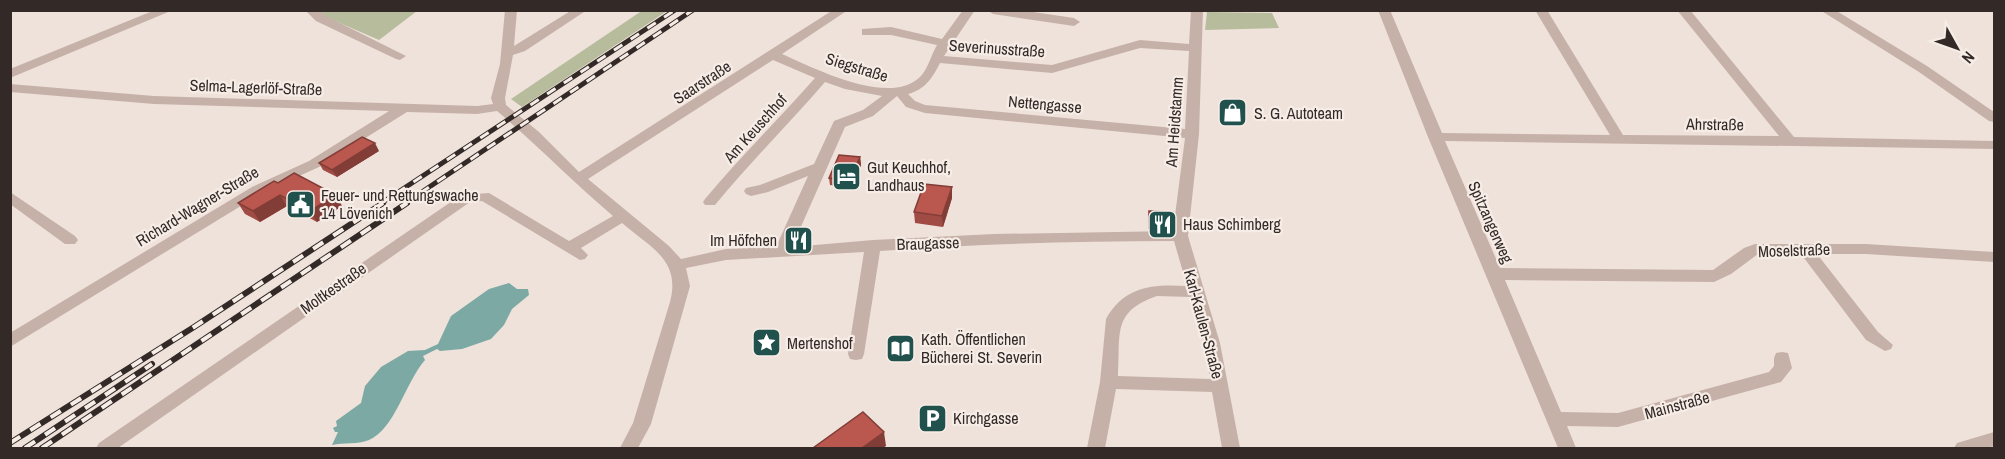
<svg xmlns="http://www.w3.org/2000/svg" width="2005" height="459" font-family="'Archivo Narrow',sans-serif">
<rect width="100%" height="100%" fill="#efe2db"/>
<g fill="#b7bc9d">
<polygon points="643,10 667,11 522,107 511,99"/>
<polygon points="319,11 417,11 379,40 326,17"/>
<polygon points="1207,12 1272,13 1279,28 1205,30"/>
</g>
<path fill="#7da9a4" d="M509 283 517 289H528L529 295 512 309 504 325 491 339 462 349 440 351 437 349 423 356 425 360C405 383 395 429 369 440 357 445 344 442 332 445L338 432H335L333 428 337 426 336 421 361 403 365 386 381 367 408 351 425 350 438 344 451 316 489 289Z"/>
<g fill="none" stroke-linecap="round" stroke-linejoin="round">
<g fill="#c6b1a8" fill-rule="evenodd">
<polygon points="155,10 173,10 10,78 10,69"/>
<polygon points="305,10 319,10 324,15 406,56 400,60 396,59 316,21"/>
<path d="M505 10H517L514 46 572 10H587L525 51 513 55 505 98 506 105 539 132 579 172 833 10H848L782 54C814 68 889 107 920 77 928 69 931 55 937 45L891 35H862V29L891 27 942 39 963 10H975L944 56 1052 65 1140 40 1189 44 1191 10H1203L1199 134 1188 236 1220 343 1240 448H1222L1212 392 1116 389 1105 448H1087L1100 382 1106 319C1124 286 1153 284 1187 286L1174 241C1076 241 978 244 880 251L864 354 862 359 856 360 850 359 848 354 864 252 726 260 686 268 690 286 651 424 638 448H620L633 423 670 302C681 260 651 248 622 223L581 248 588 255 585 259 580 260 482 201 470 202 118 448H96L99 443 461 195 489 193 569 241 613 216C573 182 537 145 497 111L477 114 407 112 319 167 262 193 10 347V333L252 187 309 161 389 111 154 104 10 92V84L154 96 477 106 493 104 491 98 500 64ZM1140 48 1189 51 1185 129 925 105 915 101 908 94C925 90 933 77 940 63L1052 73ZM773 60 815 78C779 119 740 157 705 199L703 202 705 205H715C750 162 789 124 825 82L845 89 882 96 863 110 834 121 814 164 760 185 746 188 744 191 746 194 751 196 768 192 808 176 776 247 726 249 681 259 669 246 588 179ZM897 96 906 107 925 113 1185 138 1173 231 994 234 873 240 792 247 845 127 873 116ZM1157 296 1190 297 1204 343 1210 379 1118 376C1121 334 1111 312 1157 296Z"/>
<polygon points="987,10 1020,10 1074,18 1080,22 1074,26 993,14"/>
<polygon points="1378,10 1390,10 1442,133 1610,135 1535,10 1547,10 1623,135 1779,136 1677,10 1690,10 1794,137 1994,141 1994,149 1445,141 1500,268 1713,270 1744,248 1755,244 1866,244 1994,252 1994,262 1866,254 1817,254 1878,332 1893,345 1891,349 1885,351 1866,340 1801,254 1758,254 1731,274 1714,282 1505,280 1561,412 1618,413 1769,372 1774,366 1774,358 1776,353 1782,352 1788,353 1792,368 1781,382 1618,427 1567,426 1576,448 1558,448 1428,137"/>
<polygon points="1820,10 1835,10 1927,66 1994,112 1994,122 1989,121 1919,72"/>
<polygon points="10,192 75,236 78,240 75,244 65,244 10,204"/>
<polygon points="1994,432 1994,446 1987,448 1954,448 1957,443"/>
</g>
<defs>
<g id="rail-far1">
<polyline points="380,204 675,10"/>
<polyline points="404,204 693,10"/>
</g>
<g id="rail">
<polyline points="10,443 194,327 383,203"/>
<polyline points="25,448 152,364"/>
<polyline points="42,448 407,203"/>
</g>
</defs>
<use href="#rail-far1" stroke="#332a28" stroke-width="5"/>
<use href="#rail" stroke="#332a28" stroke-width="6"/>
<use href="#rail-far1" stroke="#f7ede7" stroke-width="3" stroke-dasharray="10" stroke-linecap="butt"/>
<use href="#rail" stroke="#f7ede7" stroke-width="4" stroke-dasharray="12" stroke-linecap="butt"/>
</g>
<g fill="#a04b43">
<polygon points="379,151 337,177 323,170 319,163"/>
<polygon points="860,157 861,165 851,188 830,185 829,178"/>
<polygon points="278,183 336,195 342,206 317,222 287,206 260,222 245,214 238,203"/>
<polygon points="952,198 943,227 915,223 914,212"/>
<polygon points="1149,211 1173,212 1171,229 1148,229"/>
</g>
<g fill="#823d37">
<polygon points="375,143 379,151 337,177 332,170"/>
<polygon points="860,157 861,165 851,188 850,180"/>
<polygon points="952,187 952,198 943,227 942,216"/>
<polygon points="280,195 287,206 260,222 253,211"/>
<polygon points="336,195 342,206 317,222 310,211"/>
<polygon points="884,432 886,446 883,448 862,448"/>
</g>
<g fill="#ba574e" stroke="#823d37" stroke-width="1.5">
<polygon points="362,137 375,143 332,170 319,163"/>
<polygon points="839,155 860,157 850,180 829,178"/>
<polygon points="294,173 336,195 310,211 280,195 253,211 238,203 274,181 278,183"/>
<polygon points="924,184 952,187 942,216 914,212"/>
<polygon points="1149,211 1173,212 1172,221 1149,222"/>
<polygon points="863,412 884,432 862,448 813,448"/>
</g>
<defs>
<symbol id="shop-square" viewBox="-11 -11 22 22"><rect x="-9" y="-9" width="18" height="18" rx="4" fill="#21514c" stroke="#f7ede7"/><path d="M-5-2.5h2.3a2.7 3.5 0 0 1 5.4 0H5L5.5 6h-11ZM-1.5-2.5h3a1.5 2.3 0 0 0-3 0Z" fill="#fff"/></symbol>
<symbol id="hotel-square" viewBox="-11 -11 22 22"><rect x="-9" y="-9" width="18" height="18" rx="4" fill="#21514c" stroke="#f7ede7"/><path d="M-6-4.5h1.5V1H6V5H4.5V3h-9V5H-6ZM-4 0a1.8 1.8 0 1 1 3.6 0ZM.5 0V-2.5h3Q6-2.5 6 0Z" fill="#fff"/></symbol>
<symbol id="civic-square" viewBox="-11 -11 22 22"><rect x="-9" y="-9" width="18" height="18" rx="4" fill="#21514c" stroke="#f7ede7"/><path d="M-.6-6.5H3V-4.5H.6V-3L4-1V1h2V6H-6V1h2V-1L-.6-3ZM-1.2 2.5V6h2.4V2.5Z" fill="#fff"/></symbol>
<symbol id="restaurant-square" viewBox="-11 -11 22 22"><rect x="-9" y="-9" width="18" height="18" rx="4" fill="#21514c" stroke="#f7ede7"/><path d="M-5-6h1v4h1v-4h1v4h1v-4h1v5L-1.5 .5V6h-2V.5L-5-1ZM5-6V6H3V1.5H1.5Q1.5-4 5-6Z" fill="#fff"/></symbol>
<symbol id="sight-square" viewBox="-11 -11 22 22"><rect x="-9" y="-9" width="18" height="18" rx="4" fill="#21514c" stroke="#f7ede7"/><path d="M0-6L1.8-2.2L6-1.7L2.9 1.2L3.7 5.4L0 3.3L-3.7 5.4L-2.9 1.2L-6-1.7L-1.8-2.2Z" fill="#fff"/></symbol>
<symbol id="library-square" viewBox="-11 -11 22 22"><rect x="-9" y="-9" width="18" height="18" rx="4" fill="#21514c" stroke="#f7ede7"/><path d="M-6-4Q-3-5.5-.7-3.5V5Q-3 3-6 4ZM6-4Q3-5.5 .7-3.5V5Q3 3 6 4Z" fill="#fff"/></symbol>
<symbol id="parking-square" viewBox="-11 -11 22 22"><rect x="-9" y="-9" width="18" height="18" rx="4" fill="#21514c" stroke="#f7ede7"/><path d="M-3.5-5.5H1a3.5 3.5 0 0 1 0 7H-1V5.5H-3.5ZM-1-3.4V-.6H.8a1.4 1.4 0 0 0 0-2.8Z" fill="#fff"/></symbol>
</defs>
<g fill-rule="evenodd">
<use href="#shop-square" x="1216" y="96" width="33" height="33"/>
<use href="#hotel-square" x="830" y="160" width="33" height="33"/>
<use href="#civic-square" x="284" y="188" width="33" height="33"/>
<use href="#restaurant-square" x="1146" y="208" width="33" height="33"/>
<use href="#restaurant-square" x="782" y="224" width="33" height="33"/>
<use href="#sight-square" x="750" y="326" width="33" height="33"/>
<use href="#library-square" x="884" y="332" width="33" height="33"/>
<use href="#parking-square" x="916" y="402" width="33" height="33"/>
</g>
<g text-anchor="middle" dominant-baseline="central" stroke-width="4.5" stroke-linejoin="round" paint-order="stroke">
<g font-size="16" fill="#332a28" stroke="#f7ede7">
<text transform="translate(997 48) rotate(4)">Severinusstraße</text>
<text transform="translate(857 67) rotate(17)">Siegstraße</text>
<text transform="translate(702 82) rotate(-33)">Saarstraße</text>
<text transform="translate(256 87) rotate(2)">Selma-Lagerlöf-Straße</text>
<text transform="translate(1045 104) rotate(5)">Nettengasse</text>
<text transform="translate(1174 122) rotate(-86)">Am Heidstamm</text>
<text transform="translate(1715 124) rotate(1)">Ahrstraße</text>
<text transform="translate(755 128) rotate(-48)">Am Keuschhof</text>
<text transform="translate(197 206) rotate(-31)">Richard-Wagner-Straße</text>
<text transform="translate(1491 222) rotate(66)">Spitzangerweg</text>
<text transform="translate(928 243) rotate(-2)">Braugasse</text>
<text transform="translate(1794 250) rotate(-2)">Moselstraße</text>
<text transform="translate(333 288) rotate(-35)">Moltkestraße</text>
<text transform="translate(1204 324) rotate(75)">Karl-Kaulen-Straße</text>
<text transform="translate(1677 405) rotate(-15)">Mainstraße</text>
</g>
<g font-size="16" fill="#332a28" stroke="#f7ede7" text-anchor="start">
<text x="1254" y="113">S. G. Autoteam</text>
<text x="867" y="167">Gut Keuchhof,<tspan x="867" dy="18">Landhaus</tspan></text>
<text x="321" y="195">Feuer- und Rettungswache<tspan x="321" dy="18">14 Lövenich</tspan></text>
<text x="1183" y="224">Haus Schimberg</text>
<text x="777" y="240" text-anchor="end">Im Höfchen</text>
<text x="921" y="339">Kath. Öffentlichen<tspan x="921" dy="18">Bücherei St. Severin</tspan></text>
<text x="787" y="343">Mertenshof</text>
<text x="953" y="418">Kirchgasse</text>
</g>
</g>
<rect width="2005" height="459" fill="none" stroke="#332a28" stroke-width="24"/>
<g transform="translate(1957 48) rotate(130)" stroke="#f7ede7" stroke-width="4.5" paint-order="stroke">
<path d="M0-4.5L10 22L0 15L-10 22Z" fill="#332a28"/>
<text y="-9" font-size="16" font-weight="bold" text-anchor="middle" fill="#332a28">N</text>
</g>
</svg>
